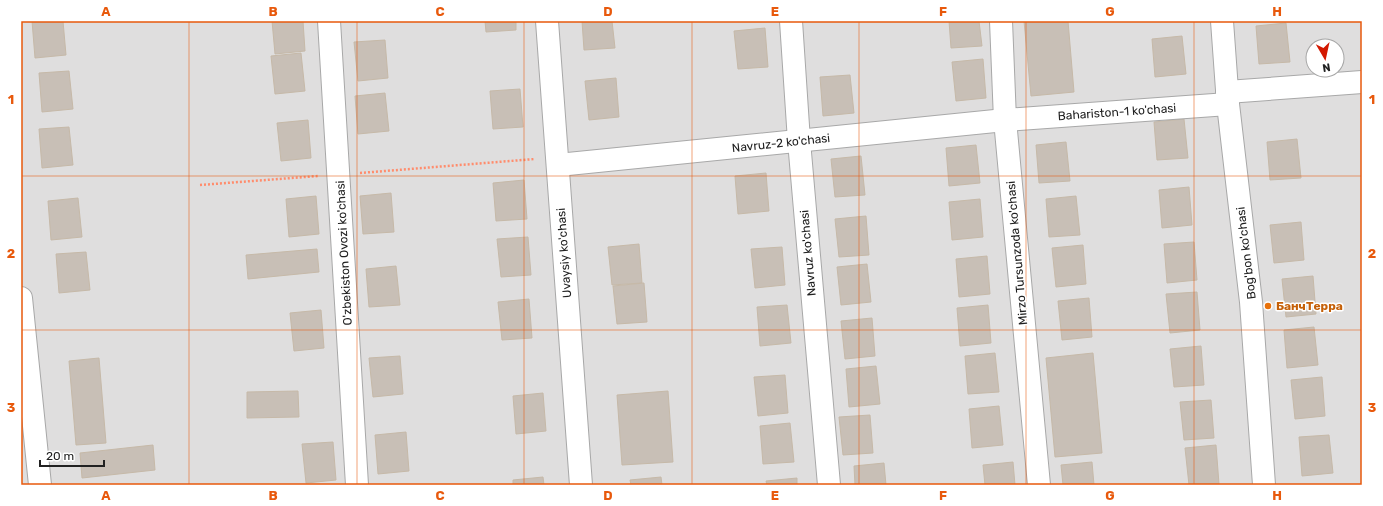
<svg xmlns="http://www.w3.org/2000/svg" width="1383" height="506" font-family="Rubik,sans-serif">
<rect width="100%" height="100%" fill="#f2f0e7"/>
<path fill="#dfdede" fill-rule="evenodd" d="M21 21H1362V485H21ZM1313 46H1337V70H1313Z"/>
<g fill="#c8bfb6" stroke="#c6b9a8">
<polygon points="32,21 63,21 66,55 35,58"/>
<polygon points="272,21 303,21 305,51 275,54"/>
<polygon points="485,21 516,21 516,30 486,32"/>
<polygon points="582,21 612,21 615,48 584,50"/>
<polygon points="949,21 979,21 982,46 951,48"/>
<polygon points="1024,21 1068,21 1074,92 1031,96"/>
<polygon points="1286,23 1290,62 1259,64 1256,26"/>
<polygon points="765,28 768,67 738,69 734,31"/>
<polygon points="1182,36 1186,74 1155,77 1152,39"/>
<polygon points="385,40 388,78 358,81 354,42"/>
<polygon points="301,53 305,91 275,94 271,56"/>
<polygon points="983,59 986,98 956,101 952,62"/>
<polygon points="69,71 73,109 42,112 39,73"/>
<polygon points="850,75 854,113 823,116 820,77"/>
<polygon points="616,78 619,117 589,120 585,81"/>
<polygon points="520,89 523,127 493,129 490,91"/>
<polygon points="385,93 389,131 358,134 355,96"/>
<polygon points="1184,119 1188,158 1157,160 1154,122"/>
<polygon points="308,120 311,158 281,161 277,123"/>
<polygon points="69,127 73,165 42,168 39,129"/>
<polygon points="1297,139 1301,178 1270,180 1267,142"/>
<polygon points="1066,142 1070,181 1039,183 1036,145"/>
<polygon points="976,145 980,183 949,186 946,148"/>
<polygon points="861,156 865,195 835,197 831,159"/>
<polygon points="766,173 769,211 738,214 735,176"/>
<polygon points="524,180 527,219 496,221 493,183"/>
<polygon points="1189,187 1192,225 1162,228 1159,190"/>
<polygon points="391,193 394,232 363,234 360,196"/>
<polygon points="316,196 319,234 289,237 286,199"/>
<polygon points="1076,196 1080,235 1049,237 1046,199"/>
<polygon points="78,198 82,237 51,240 48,201"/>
<polygon points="980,199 983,237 952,240 949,202"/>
<polygon points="866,216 869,255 839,257 835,219"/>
<polygon points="1301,222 1304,260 1274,263 1270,225"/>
<polygon points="528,237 531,275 501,277 497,239"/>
<polygon points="1194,242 1197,280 1167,283 1164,244"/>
<polygon points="639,244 642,283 612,285 608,247"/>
<polygon points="1083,245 1086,284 1056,287 1052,248"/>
<polygon points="782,247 785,285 755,288 751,249"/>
<polygon points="317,249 319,272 248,279 246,255"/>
<polygon points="86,252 90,290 59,293 56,254"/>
<polygon points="987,256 990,294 959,297 956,259"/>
<polygon points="867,264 871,302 841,305 837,267"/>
<polygon points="396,266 400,305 369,307 366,269"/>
<polygon points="1313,276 1316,314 1286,317 1282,279"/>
<polygon points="644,283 647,322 617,324 613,286"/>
<polygon points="1197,292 1200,330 1170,333 1166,294"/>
<polygon points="1089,298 1092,337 1062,340 1058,301"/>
<polygon points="529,299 532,338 502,340 498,302"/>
<polygon points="787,305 791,343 760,346 757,307"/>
<polygon points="988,305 991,343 960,346 957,308"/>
<polygon points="321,310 324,348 294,351 290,313"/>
<polygon points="872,318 875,356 845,359 841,321"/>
<polygon points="1314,327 1318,365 1287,368 1284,330"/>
<polygon points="1201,346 1204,385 1174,387 1170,349"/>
<polygon points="995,353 999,392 968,394 965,356"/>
<polygon points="1093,353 1102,453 1055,457 1046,358"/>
<polygon points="400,356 403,394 373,397 369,358"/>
<polygon points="99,358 106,443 76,445 69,361"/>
<polygon points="876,366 880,404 849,407 846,369"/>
<polygon points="785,375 788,413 758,416 754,377"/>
<polygon points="1322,377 1325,416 1295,419 1291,380"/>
<polygon points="298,391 299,417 247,418 247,392"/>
<polygon points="668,391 673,462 622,465 617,395"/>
<polygon points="543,393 546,431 516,434 513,396"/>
<polygon points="1211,400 1214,438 1184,440 1180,402"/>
<polygon points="999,406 1003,445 972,448 969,409"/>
<polygon points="870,415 873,453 843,455 839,417"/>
<polygon points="790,423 794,462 763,464 760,426"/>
<polygon points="406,432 409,471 378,474 375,435"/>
<polygon points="1329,435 1333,473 1302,476 1299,437"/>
<polygon points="333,442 336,480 306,483 302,444"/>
<polygon points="153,445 155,470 82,478 80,453"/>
<polygon points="1216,445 1219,484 1189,485 1185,448"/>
<polygon points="1013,462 1015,485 985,485 983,465"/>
<polygon points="1092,462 1094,485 1063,485 1061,465"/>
<polygon points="884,463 886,485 855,485 854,466"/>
<polygon points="543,477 544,485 513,485 513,480"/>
<polygon points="661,477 662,485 631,485 630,480"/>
<polygon points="797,478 797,485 767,485 766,481"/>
</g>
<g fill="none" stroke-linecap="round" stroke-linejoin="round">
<defs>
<g id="minor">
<polyline points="329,21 357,485"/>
<polyline points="547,21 581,485"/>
<polyline points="791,21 799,141 829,485"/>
<polyline points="1001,21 1005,120 1039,485"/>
<polyline points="1222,21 1228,104 1251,302 1264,485"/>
<polyline points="1227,92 1362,82"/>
<polyline points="558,165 1005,120 1228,104"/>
</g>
<polyline id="tertiary" points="21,298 40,485"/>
</defs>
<use href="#minor" stroke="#a8a8a8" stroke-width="24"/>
<use href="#tertiary" stroke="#a8a8a8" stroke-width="24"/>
<g stroke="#ff8c6c" stroke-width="2.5" stroke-dasharray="2 2" stroke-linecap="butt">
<polyline points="360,173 535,159"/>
<polyline points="200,185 318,176"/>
</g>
<use href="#minor" stroke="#fff" stroke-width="22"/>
<use href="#tertiary" stroke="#fff" stroke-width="22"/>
</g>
<path fill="none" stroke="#e8590c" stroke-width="1" stroke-opacity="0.55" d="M189 21V485M357 21V485M524 21V485M692 21V485M859 21V485M1026 21V485M1194 21V485M21 176H1362M21 330H1362"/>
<circle fill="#e8710a" stroke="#fff" stroke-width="1.5" cx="1268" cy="306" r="4"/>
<g text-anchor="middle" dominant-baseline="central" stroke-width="3" stroke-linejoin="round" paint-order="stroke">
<g font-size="12" fill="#212121" stroke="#fff">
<text transform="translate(1117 112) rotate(-4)">Bahariston-1 ko'chasi</text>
<text transform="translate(781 143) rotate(-6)">Navruz-2 ko'chasi</text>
<text transform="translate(344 253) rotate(-93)">O'zbekiston Ovozi ko'chasi</text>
<text transform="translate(564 253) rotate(-94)">Uvaysiy ko'chasi</text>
<text transform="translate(808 253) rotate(-95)">Navruz ko'chasi</text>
<text transform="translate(1017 253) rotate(-95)">Mirzo Tursunzoda ko'chasi</text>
<text transform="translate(1246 253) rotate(-97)">Bog'bon ko'chasi</text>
</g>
<g font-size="12" font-weight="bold" fill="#c56008" stroke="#fff" text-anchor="start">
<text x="1276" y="306">БанчТерра</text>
</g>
</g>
<rect width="1383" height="506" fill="none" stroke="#ffffff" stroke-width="44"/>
<g transform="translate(1325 58) rotate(171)"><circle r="19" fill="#ffffff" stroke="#a6a6a6"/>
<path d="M0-3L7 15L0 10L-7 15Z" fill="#d31800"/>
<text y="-6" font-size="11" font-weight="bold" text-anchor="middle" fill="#212121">N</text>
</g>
<path d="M40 460v6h64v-6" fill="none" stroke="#212121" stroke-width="2"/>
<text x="46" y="460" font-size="12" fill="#212121" stroke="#ffffff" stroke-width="3" paint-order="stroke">20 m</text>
<rect x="22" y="22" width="1339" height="462" fill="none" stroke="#e8590c" stroke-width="1.5"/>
<g font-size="13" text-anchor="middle" font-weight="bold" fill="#e8590c">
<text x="106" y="16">A</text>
<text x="273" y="16">B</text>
<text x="440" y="16">C</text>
<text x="608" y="16">D</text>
<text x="775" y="16">E</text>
<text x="943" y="16">F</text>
<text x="1110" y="16">G</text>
<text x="1277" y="16">H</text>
<text x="11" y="104">1</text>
<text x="1372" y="104">1</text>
<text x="11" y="258">2</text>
<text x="1372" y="258">2</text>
<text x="11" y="412">3</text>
<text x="1372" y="412">3</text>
<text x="106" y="500">A</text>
<text x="273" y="500">B</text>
<text x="440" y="500">C</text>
<text x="608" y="500">D</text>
<text x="775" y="500">E</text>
<text x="943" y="500">F</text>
<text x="1110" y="500">G</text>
<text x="1277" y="500">H</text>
</g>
</svg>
